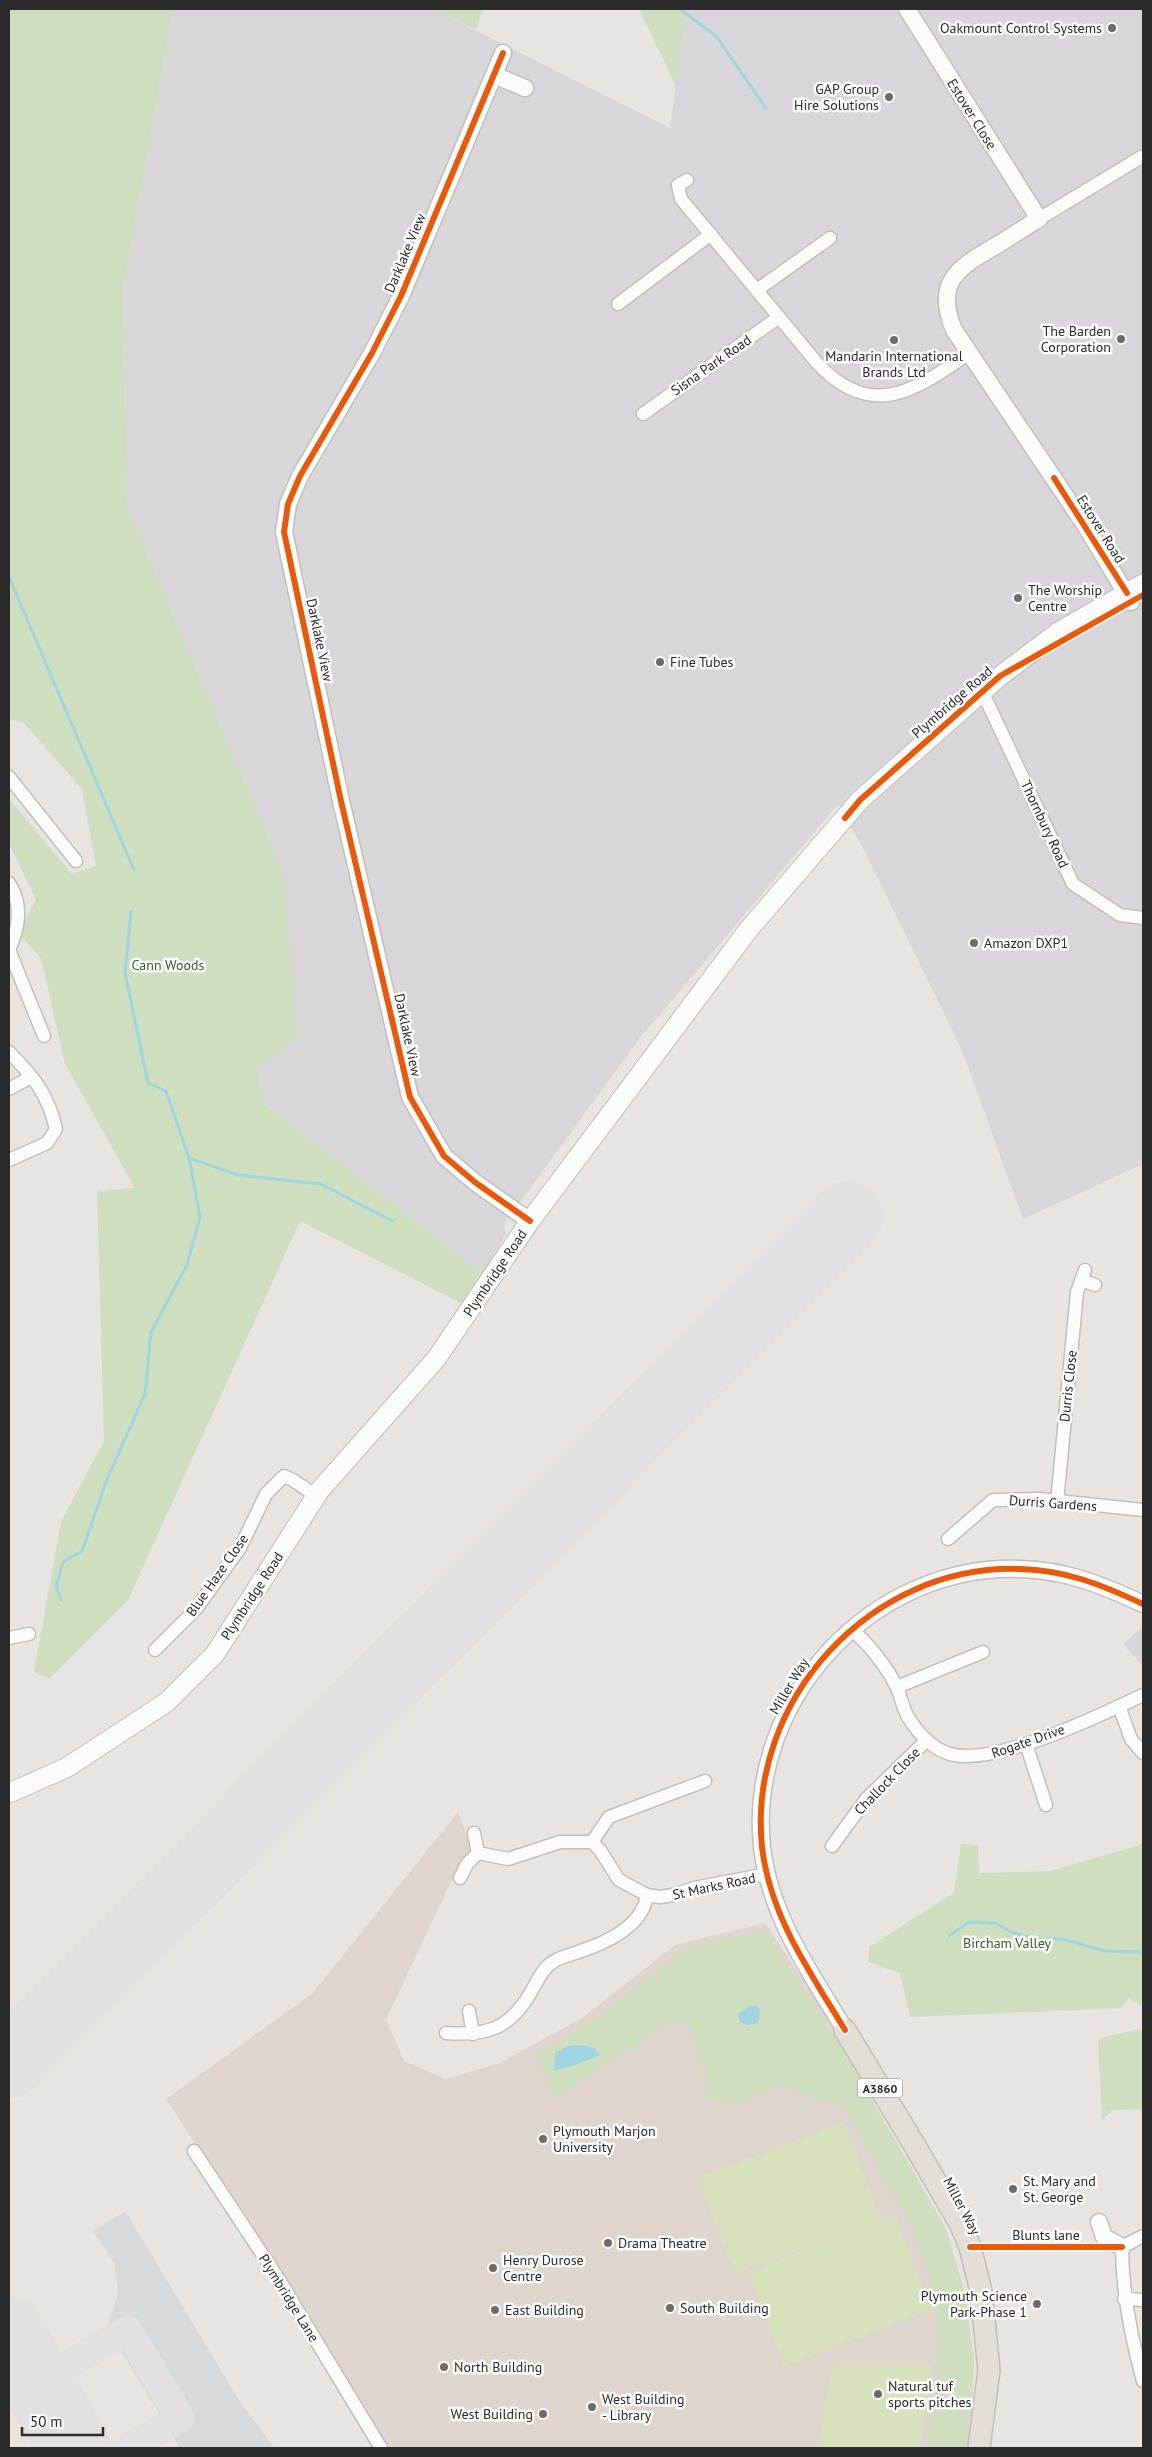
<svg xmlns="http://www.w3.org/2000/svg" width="1152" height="2457" font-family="'PT Sans',sans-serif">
<rect width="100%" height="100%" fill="#e7e4e1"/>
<g fill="#d8d6d8">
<polygon points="173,9 433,9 670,128 686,9 1143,9 1143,1164 1023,1219 962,1050 863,848 838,804 639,1039 504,1224 506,1234 483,1274 262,1102 258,1068 284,875 128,510 123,290"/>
<polygon points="1143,1626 1143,1666 1123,1644"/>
</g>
<polygon fill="#ded6ce" points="458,1812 472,1851 454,1875 386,2020 404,2061 446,2079 500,2063 582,2018 675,1945 765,1923 837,2030 879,2113 946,2229 965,2294 974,2360 971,2448 381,2448 348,2378 166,2099 312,1994"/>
<polygon fill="#d8d9db" points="125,2211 242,2405 275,2448 180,2448 107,2328 118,2294 115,2264 93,2231"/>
<g fill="#cedebe">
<polygon points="9,9 173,9 123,290 128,510 284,875 297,1038 258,1068 262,1102 483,1274 463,1304 300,1221 128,1600 49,1679 34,1672 61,1522 104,1441 97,1191 135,1188 65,1064 41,958 18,933 36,899 9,844 9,799 72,874 96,866 82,789 24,723 9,719"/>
<polygon points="433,9 483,9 476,30"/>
<polygon points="639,9 686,9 676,86"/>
<polygon points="961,1844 978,1845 979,1873 1051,1871 1143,1844 1143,2007 1129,1998 1122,2008 910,2017 900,1973 868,1962 869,1947 954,1893"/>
<polygon points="767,1930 789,1967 839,2042 946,2229 965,2294 974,2360 967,2448 927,2448 938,2352 933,2289 910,2222 884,2180 847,2109 777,2085 741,2103 709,2098 706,2076 690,2028 675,2020 554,2098 537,2054 598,2017 687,1948"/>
<polygon points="1139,2029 1143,2031 1143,2109 1112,2110 1102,2120 1098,2039"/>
</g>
<g fill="#d7e2bd">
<polygon points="844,2122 881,2221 895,2216 931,2310 784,2366 748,2271 857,2230 734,2272 698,2178"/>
<polygon points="833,2365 933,2365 920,2448 818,2448"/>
</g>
<g fill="#9ed5e0">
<polygon points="750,2006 757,2006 760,2010 758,2023 747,2025 740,2022 738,2014"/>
<path d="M570 2045C581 2045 594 2044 600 2055L567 2068 554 2070 555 2053Z"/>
</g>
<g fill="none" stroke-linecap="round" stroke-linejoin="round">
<g stroke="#9ed5e0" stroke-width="3">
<polyline points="680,9 716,36 766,108"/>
<polyline points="9,577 134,870"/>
<polyline points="189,1158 238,1175 321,1184 392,1221"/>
<polyline points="61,1600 56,1587 63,1562 82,1551 107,1479 145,1394 151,1332 187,1265 200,1217 189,1158 166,1091 148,1083 125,973 131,911"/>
<polyline points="949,1936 969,1922 995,1923 1013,1933 1040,1939 1063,1939 1105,1951 1143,1952"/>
</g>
<polyline stroke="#e2e0e0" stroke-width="29" points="38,2382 128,2330 180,2418 127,2448"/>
<g stroke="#e2e0e0" stroke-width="72">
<polyline points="9,2063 847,1217"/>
<polyline points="9,2332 75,2448"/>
</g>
<defs>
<g id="minor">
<path d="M687 180 678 185 681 199 817 363C871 421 915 391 969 353"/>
<polyline points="1039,219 1143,156"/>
<polyline points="757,290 830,238"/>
<polyline points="618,304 711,234"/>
<polyline points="643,414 779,317"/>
<polyline points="982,691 1073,884 1120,915 1143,918"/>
<polyline points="9,777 76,861"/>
<path d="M9 883C23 904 19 928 9 950"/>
<polyline points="9,950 44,1036"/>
<path d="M9 1052C33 1076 48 1094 56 1129L47 1143 9 1160"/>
<polyline points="9,1089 31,1077"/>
<polyline points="1081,1280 1095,1285"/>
<polyline points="1057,1502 1077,1292 1085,1270"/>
<polyline points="948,1539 993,1500 1039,1499 1143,1510"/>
<path d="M851 1629C868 1643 888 1668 897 1688 902 1699 903 1711 910 1720 919 1734 933 1749 950 1754 993 1767 1101 1715 1143 1695"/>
<polyline points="9,1638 29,1634"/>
<polyline points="155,1650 196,1609 240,1548 266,1494 284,1476 293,1480 316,1496"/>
<polyline points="897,1687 983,1652"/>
<polyline points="1119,1706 1131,1739 1143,1753"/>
<polyline points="1026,1744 1046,1805"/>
<polyline points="474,1833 478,1853"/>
<polyline points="592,1842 609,1817 705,1781"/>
<polyline points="832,1846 867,1798 926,1741"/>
<polyline points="460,1878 467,1864 478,1853 508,1859 560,1842 592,1842 600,1850 619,1880 647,1895 660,1897 673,1895 694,1888 767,1874"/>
<polyline points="469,2011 473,2034"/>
<path d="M446 2033C487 2036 510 2029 531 1992 537 1982 541 1971 550 1964 558 1957 568 1956 578 1952 606 1943 643 1927 647 1895"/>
<polyline points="194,2151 278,2278 381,2448"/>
<path d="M1143 2236 1122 2247C1122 2293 1131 2337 1143 2381"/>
<polyline points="1124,2299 1143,2300"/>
</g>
<g id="tertiary">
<path d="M907 9 1039 219C1023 228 1008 239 992 248 955 269 935 285 954 330L1085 525 1131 602"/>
<polyline points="503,53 401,296 372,353 300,476 288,504 284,532 341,801 410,1097 444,1156 476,1183 530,1221"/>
<polyline points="494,75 525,88"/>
<path d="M845 2030C810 1972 770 1916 762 1847 747 1700 871 1564 1020 1569 1066 1570 1102 1585 1143 1604"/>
<polyline points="1099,2222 1104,2237 1122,2247"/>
</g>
<polyline id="secondary" points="9,1793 66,1768 167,1702 215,1654 320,1490 436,1359 530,1221 749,929 860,800 1000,676 1060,631 1143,584"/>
<polyline id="primary" points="845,2030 915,2146 961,2225 970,2247 981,2291 989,2370 979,2448"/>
</defs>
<use href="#minor" stroke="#c0bfbf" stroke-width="15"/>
<use href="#tertiary" stroke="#c0bfbf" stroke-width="19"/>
<use href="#secondary" stroke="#c0bfbf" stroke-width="21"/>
<use href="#primary" stroke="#bfbfbe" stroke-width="24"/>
<use href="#minor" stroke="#fbfbfa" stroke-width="12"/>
<use href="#tertiary" stroke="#fbfbfa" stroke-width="16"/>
<use href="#secondary" stroke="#fbfbfa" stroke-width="19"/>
<use href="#primary" stroke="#e4dfd6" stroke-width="21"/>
<defs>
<g id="cycleway">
<polyline points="503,53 401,296 372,353 300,476 288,504 284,532 341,801 410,1097 444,1156 476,1183 530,1221"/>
<polyline points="1054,478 1127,593"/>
<polyline points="845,818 860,800 1000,676 1143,595"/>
<path d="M845 2030C810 1972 770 1916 762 1847 747 1700 871 1564 1020 1569 1066 1570 1102 1585 1143 1604"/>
<polyline points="970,2247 1122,2247"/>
</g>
</defs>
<use href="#cycleway" stroke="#fff" stroke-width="9"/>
<use href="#cycleway" stroke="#e8590c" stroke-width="6"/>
</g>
<g fill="#6c6b6a" stroke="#fff" stroke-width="2">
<circle cx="1112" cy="28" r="5"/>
<circle cx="889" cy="97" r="5"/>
<circle cx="1121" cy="339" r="5"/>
<circle cx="894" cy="340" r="5"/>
<circle cx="1018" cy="598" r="5"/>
<circle cx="660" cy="662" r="5"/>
<circle cx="974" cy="943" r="5"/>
<circle cx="543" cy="2139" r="5"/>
<circle cx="1013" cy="2189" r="5"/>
<circle cx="608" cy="2243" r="5"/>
<circle cx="493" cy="2268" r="5"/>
<circle cx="1037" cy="2304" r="5"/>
<circle cx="670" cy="2308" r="5"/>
<circle cx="495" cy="2310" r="5"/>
<circle cx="444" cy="2367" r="5"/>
<circle cx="878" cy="2394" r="5"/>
<circle cx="592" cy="2407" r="5"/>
<circle cx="543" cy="2414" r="5"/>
</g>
<g text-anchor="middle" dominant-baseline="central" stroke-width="5" stroke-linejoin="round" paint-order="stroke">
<rect fill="#fff" stroke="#6a6a6a" stroke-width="1" x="857.5" y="2078.5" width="45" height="19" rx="4"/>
<g font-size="12" font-weight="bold" fill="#2a2a2a">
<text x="880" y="2088">A3860</text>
</g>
<g font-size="14" fill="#2a2a2a" stroke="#fff" text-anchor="start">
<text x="1102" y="28" text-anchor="end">Oakmount Control Systems</text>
<text x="879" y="89" text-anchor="end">GAP Group<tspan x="879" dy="16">Hire Solutions</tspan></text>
<text x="1111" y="331" text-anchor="end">The Barden<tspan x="1111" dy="16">Corporation</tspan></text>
<text x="894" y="356" text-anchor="middle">Mandarin International<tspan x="894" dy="16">Brands Ltd</tspan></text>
<text x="1028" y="590">The Worship<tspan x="1028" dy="16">Centre</tspan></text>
<text x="670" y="662">Fine Tubes</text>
<text x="984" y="943">Amazon DXP1</text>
<text x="553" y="2131">Plymouth Marjon<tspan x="553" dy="16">University</tspan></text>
<text x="1023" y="2181">St. Mary and<tspan x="1023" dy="16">St. George</tspan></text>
<text x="618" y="2243">Drama Theatre</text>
<text x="503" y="2260">Henry Durose<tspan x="503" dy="16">Centre</tspan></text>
<text x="1027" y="2296" text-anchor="end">Plymouth Science<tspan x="1027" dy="16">Park-Phase 1</tspan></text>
<text x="680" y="2308">South Building</text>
<text x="505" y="2310">East Building</text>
<text x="454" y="2367">North Building</text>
<text x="888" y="2386">Natural tuf<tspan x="888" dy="16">sports pitches</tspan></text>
<text x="602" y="2399">West Building<tspan x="602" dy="16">- Library</tspan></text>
<text x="533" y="2414" text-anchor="end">West Building</text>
</g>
<g font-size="14" fill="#2a2a2a" stroke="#fff">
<text transform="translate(972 114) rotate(58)">Estover Close</text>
<text transform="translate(405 253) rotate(-67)">Darklake View</text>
<text transform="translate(711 365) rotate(-35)">Sisna Park Road</text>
<text transform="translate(1101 529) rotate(58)">Estover Road</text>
<text transform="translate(320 640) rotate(78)">Darklake View</text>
<text transform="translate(952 702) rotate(-41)">Plymbridge Road</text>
<text transform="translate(1045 824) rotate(65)">Thornbury Road</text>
<text transform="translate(408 1035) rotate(78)">Darklake View</text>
<text transform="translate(495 1273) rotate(-56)">Plymbridge Road</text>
<text transform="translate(1068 1386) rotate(-84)">Durris Close</text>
<text transform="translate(1053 1503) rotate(4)">Durris Gardens</text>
<text transform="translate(217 1575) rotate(-55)">Blue Haze Close</text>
<text transform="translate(252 1596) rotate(-57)">Plymbridge Road</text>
<text transform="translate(789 1686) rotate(-59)">Miller Way</text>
<text transform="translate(1028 1741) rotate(-19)">Rogate Drive</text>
<text transform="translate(887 1781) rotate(-46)">Challock Close</text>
<text transform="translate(714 1886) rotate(-12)">St Marks Road</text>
<text transform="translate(962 2206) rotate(62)">Miller Way</text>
<text x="1046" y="2235">Blunts lane</text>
<text transform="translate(289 2298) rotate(58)">Plymbridge Lane</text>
</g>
<g font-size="14" fill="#355f23" stroke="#fff">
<text x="168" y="965">Cann Woods</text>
<text x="1007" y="1943">Bircham Valley</text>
</g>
</g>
<rect width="1152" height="2457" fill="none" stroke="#2a2a2a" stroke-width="20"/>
<path d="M22 2427v8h81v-8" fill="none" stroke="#2a2a2a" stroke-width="2.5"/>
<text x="30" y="2427" font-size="15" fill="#2a2a2a" stroke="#ffffff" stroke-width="4" paint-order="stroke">50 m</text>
</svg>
